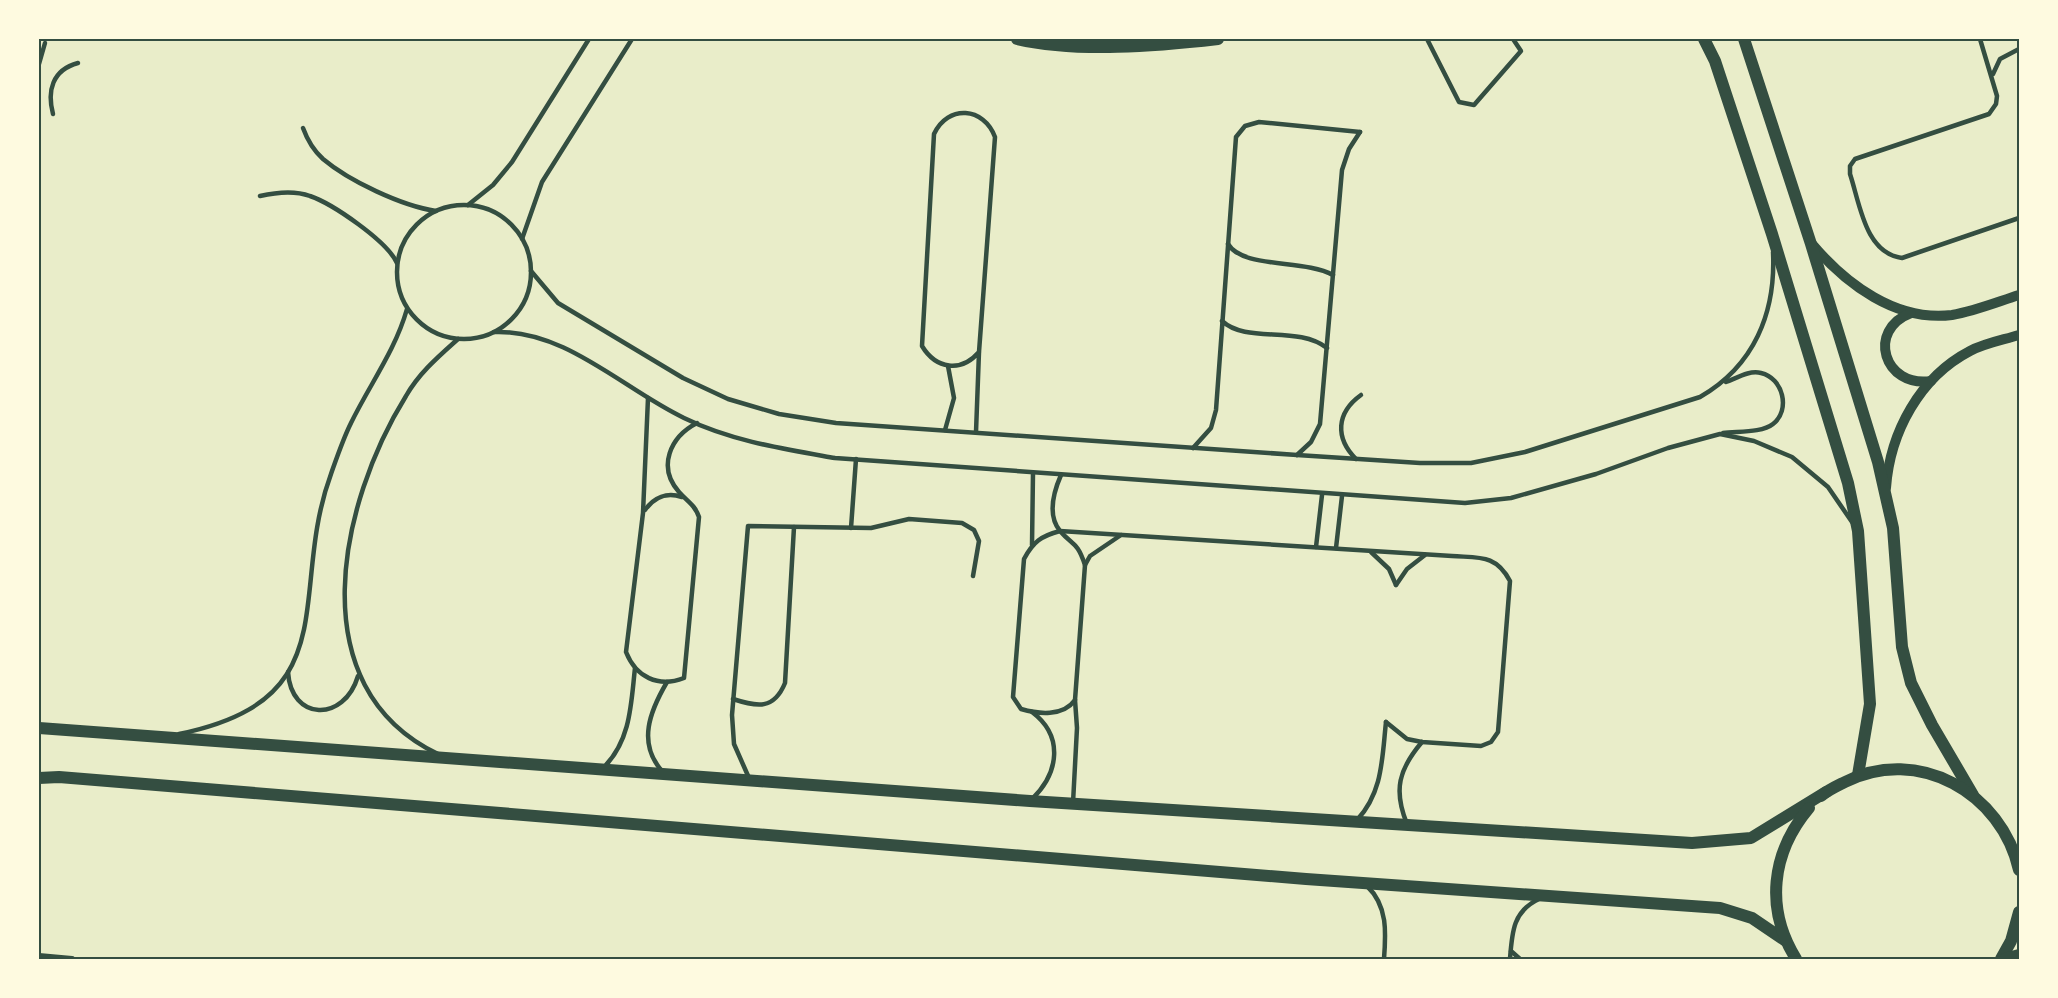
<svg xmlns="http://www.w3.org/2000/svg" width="2058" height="998" font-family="Rubik,sans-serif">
<rect width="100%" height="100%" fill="#e9edc9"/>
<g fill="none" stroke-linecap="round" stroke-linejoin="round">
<g stroke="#344e41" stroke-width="4.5">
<polyline points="1427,39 1459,102 1474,105 1521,51 1513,39"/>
<path d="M1980 39 1997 96 1996 104 1989 114 1855 159 1850 166V174C1860 204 1865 253 1902 258L2019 218"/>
<polyline points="39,64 45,43"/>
<polyline points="1993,74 2000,59 2019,49"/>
<path d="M53 114C47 91 52 70 78 63"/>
<path d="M303 128C307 139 313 150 323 159 349 181 402 206 436 211"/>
<path d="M260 196C277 192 294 190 310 196 333 204 387 241 397 263"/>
<polyline points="468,205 493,185 512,162 589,39"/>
<circle cx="464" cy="272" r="67"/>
<polyline points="522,239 542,182 632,39"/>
<path d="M1228 244C1243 269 1304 259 1333 275"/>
<path d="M531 271 558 303 683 378 728 399 779 414 836 423 1297 455 1420 463H1471L1525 452 1700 397C1754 366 1776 313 1773 252"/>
<path d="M1222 321C1247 344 1297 325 1327 348"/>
<path d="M494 332C565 329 623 389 684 418 731 441 784 449 835 458L1465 503 1511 498 1596 474 1668 448 1720 434 1754 441 1792 457 1828 487 1852 522"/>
<path d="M648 398 643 513 626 652C636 677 658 688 684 678L699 517C695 505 687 501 679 492 657 467 670 437 697 423"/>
<polyline points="945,430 954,398 948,366"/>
<path d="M976 432 979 352 995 137C984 107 948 104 934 134L922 346C936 369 961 373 979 352"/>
<path d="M1723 433C1737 431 1762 433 1773 424 1791 410 1783 378 1761 373 1749 370 1737 378 1726 382"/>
<polyline points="1193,448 1211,428 1216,410 1236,137 1245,126 1259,122 1360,132"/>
<polyline points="1297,455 1311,442 1320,424 1342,170 1349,149 1360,132"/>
<path d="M1356 459C1335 438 1336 413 1361 395"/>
<path d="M1061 475C1054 491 1047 515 1060 531 1073 546 1077 541 1085 565L1075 700 1077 728 1073 803"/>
<path d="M645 510C654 497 667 492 682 497"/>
<polyline points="851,528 856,459"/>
<polyline points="1032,545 1033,473"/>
<polyline points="1316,547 1322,495"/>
<polyline points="1336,548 1342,496"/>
<polyline points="1371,552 1389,569 1396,585"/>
<polyline points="1085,565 1090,556 1121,535"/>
<polyline points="1396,585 1407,569 1425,555"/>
<path d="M288 672C291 721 344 723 358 676"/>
<path d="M733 699C757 707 774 710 785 683L794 527"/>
<path d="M1075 700C1063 717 1038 714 1021 709L1013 697 1024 559C1033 542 1041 536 1060 531L1452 556C1479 558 1496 554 1510 581L1498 732 1491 742 1481 746 1422 742 1407 739 1386 722"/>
<path d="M179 734C350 699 287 593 331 474 337 457 343 439 351 423 370 384 395 351 407 309"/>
<path d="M438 754C298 687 340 502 406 396 419 373 439 356 458 339"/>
<path d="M605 766C631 739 631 703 635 668"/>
<path d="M662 771C637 743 650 711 667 682"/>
<polyline points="749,778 734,744 732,715 748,526 871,528 909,519 962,523 974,530 979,541 973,576"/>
<path d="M1032 799C1059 773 1064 736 1032 712"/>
<path d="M1357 820C1383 792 1382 758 1386 722"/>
<path d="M1407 824C1393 790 1399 769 1422 742"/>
<path d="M1367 886C1388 906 1386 933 1384 959"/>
<polyline points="1511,951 1520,959"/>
<path d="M1510 959C1512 932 1513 911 1539 899"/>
</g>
<polyline stroke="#344e41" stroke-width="6" points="39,956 72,959"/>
<g stroke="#344e41" stroke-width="10">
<path d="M1812 244C1846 284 1896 322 1952 315 1975 311 1997 302 2019 295"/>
<path d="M1911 313C1866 330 1884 388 1931 381"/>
<path d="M1886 488C1890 432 1920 377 1970 351 1985 343 2003 340 2019 335"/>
</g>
<g stroke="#344e41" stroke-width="12">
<path d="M1017 39C1078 53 1157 46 1218 39"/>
<polyline points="1704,39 1715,61 1772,234 1848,483 1858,531 1870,704 1858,775"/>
<polyline points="1744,39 1811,244 1878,462 1893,528 1902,647 1911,683 1932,725 1973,795"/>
<polyline points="39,728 1030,801 1692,843 1751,838 1826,792"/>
<polyline points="39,778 59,777 1306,879 1720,908 1752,918 1786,941"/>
<path d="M1821 796C1828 790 1837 786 1845 782 1918 745 2002 793 2019 870"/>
<path d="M1796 959C1765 909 1771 853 1809 808"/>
<polyline points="2001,959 2011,941 2019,912"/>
<polyline points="2005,959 2019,955"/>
</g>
</g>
<rect width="2058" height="998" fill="none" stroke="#fefae0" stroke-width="81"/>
<rect x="40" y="40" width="1978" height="918" fill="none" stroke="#344e41" stroke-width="2"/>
</svg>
